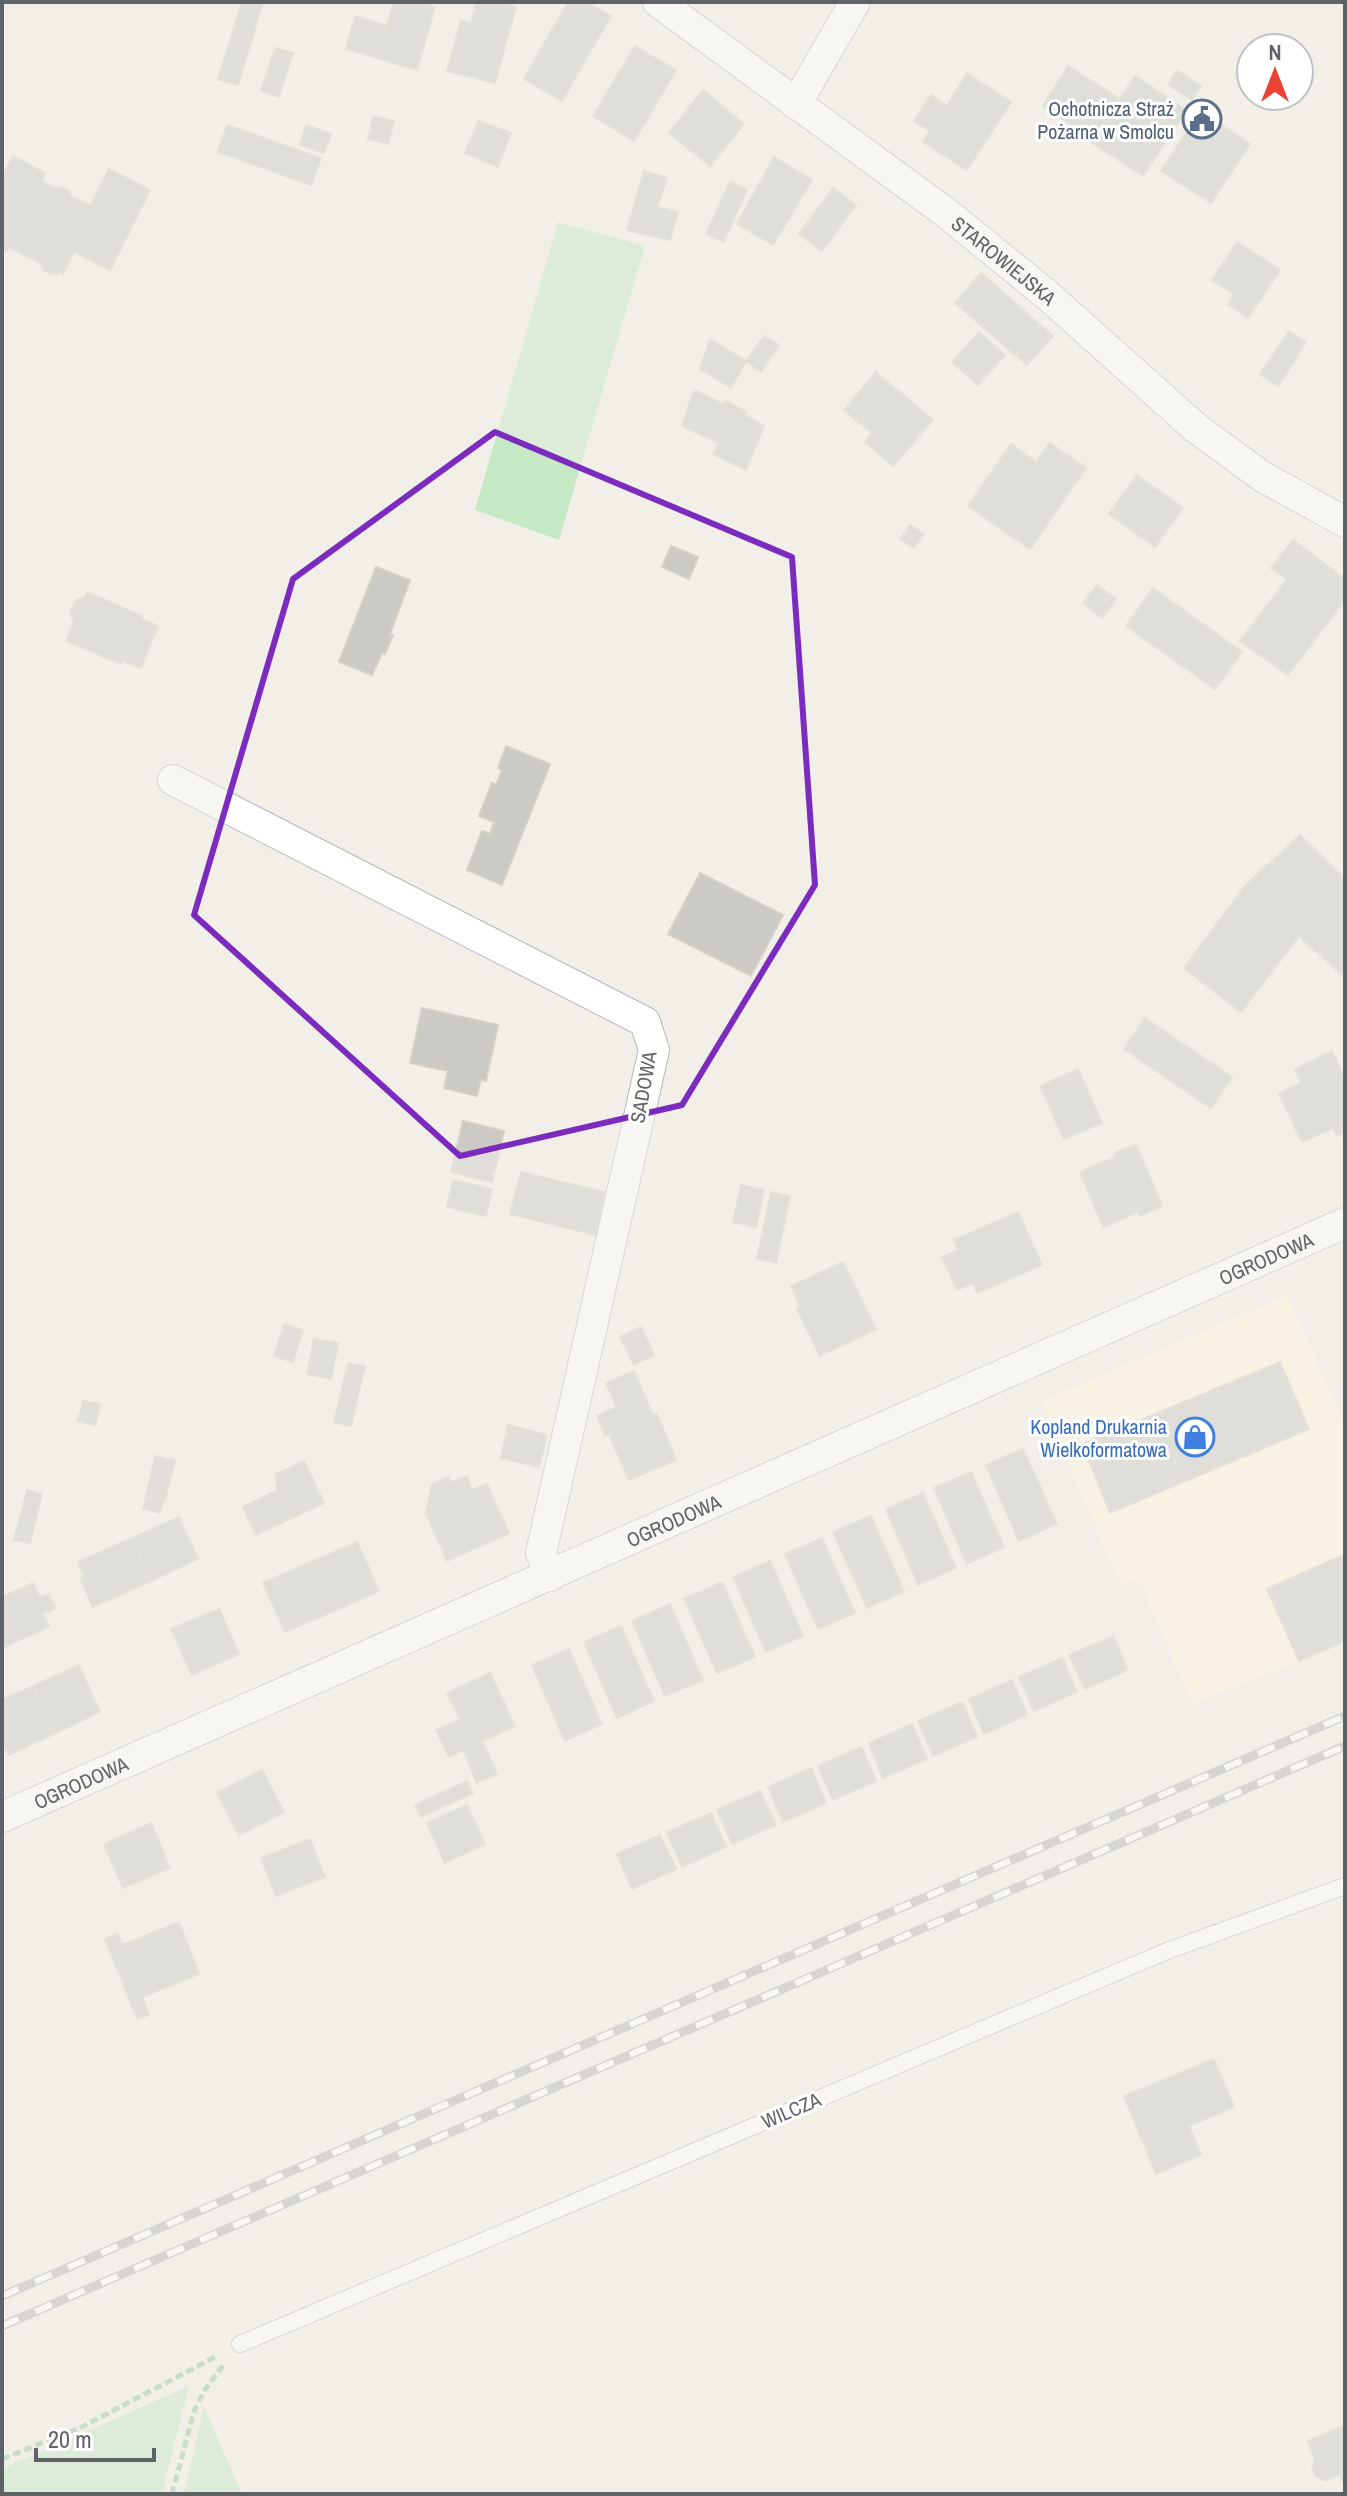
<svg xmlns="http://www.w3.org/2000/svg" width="1347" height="2496" font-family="'Archivo Narrow',sans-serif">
<rect width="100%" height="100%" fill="#f1efe8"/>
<polygon fill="#fef7e0" points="1287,1295 1345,1425 1345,1641 1299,1661 1192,1704 1139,1579 1120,1585 1042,1401"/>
<g fill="#c5e8c5">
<polygon points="558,222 645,246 559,540 475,510"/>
<polygon points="189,2386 162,2494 2,2494 2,2469"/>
<polygon points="204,2407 242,2494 184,2494"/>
</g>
<g fill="#cccac5" stroke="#d6d1c6" stroke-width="2">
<polygon points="242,2 263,2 238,85 218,79"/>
<polygon points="394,2 420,2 435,7 417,70 377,58"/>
<polygon points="476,2 498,2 516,7 495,83 447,71 461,20 471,23"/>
<polygon points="568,2 586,2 611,16 562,101 524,79"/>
<polygon points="355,16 387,26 377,58 346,49"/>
<polygon points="635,46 676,70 634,141 593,116"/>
<polygon points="275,48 293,53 279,97 261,91"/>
<polygon points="1068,66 1120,99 1093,140 1043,106"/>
<polygon points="1177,70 1201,86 1192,100 1168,85"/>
<polygon points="967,73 1011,102 967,170 923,142 930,131 914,121 931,95 947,106"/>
<polygon points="1135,76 1186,110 1143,176 1091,142"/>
<polygon points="703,90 744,124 710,166 669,133"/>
<polygon points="1200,111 1250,144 1211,203 1161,171"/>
<polygon points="373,116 394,121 388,144 368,139"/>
<polygon points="478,121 511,133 498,167 465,153"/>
<polygon points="227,125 321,158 311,185 218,152"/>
<polygon points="306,125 331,134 324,153 300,145"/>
<polygon points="13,156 45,173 41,181 56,188 61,187 69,191 71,196 91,205 109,169 150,190 110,270 74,252 63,274 60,272 53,274 43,270 41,263 9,247 6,252 2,250 2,178"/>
<polygon points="774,157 812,180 773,245 737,224"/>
<polygon points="644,171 667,178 648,235 627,230"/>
<polygon points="730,182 747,189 724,242 706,234"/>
<polygon points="833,188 856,205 822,251 799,234"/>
<polygon points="658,207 678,212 670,240 648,235"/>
<polygon points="1237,242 1280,270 1248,318 1228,304 1234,294 1212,280"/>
<polygon points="981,273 1053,336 1027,365 955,303"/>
<polygon points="1289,331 1306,342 1278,386 1260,374"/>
<polygon points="979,332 1005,355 978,385 952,362"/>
<polygon points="764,336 779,345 761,372 746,361"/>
<polygon points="710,339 746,361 731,388 700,369"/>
<polygon points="876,372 933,420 893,466 865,442 872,433 844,410"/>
<polygon points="694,390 723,404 725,400 746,412 744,415 764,426 746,470 713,454 719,443 682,426"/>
<polygon points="1050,443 1086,468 1030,549 968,506 1011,444 1036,462"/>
<polygon points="1137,475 1183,508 1155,547 1109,514"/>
<polygon points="910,525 924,534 914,548 900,539"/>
<polygon points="1293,540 1345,579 1345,600 1288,675 1240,641 1287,579 1271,568"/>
<polygon points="671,546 698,557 689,579 662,567"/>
<polygon points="376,567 410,580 390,634 393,635 385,654 382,653 372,675 339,662"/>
<polygon points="1097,585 1116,599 1102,618 1083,603"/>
<polygon points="1153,588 1242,652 1215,689 1126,626"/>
<polygon points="87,592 142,616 141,619 158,626 141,668 123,661 121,664 66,641 74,622 70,613 76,600 85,597"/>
<polygon points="506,746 550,764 502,885 467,870 482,831 490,834 494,822 479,816 492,783 496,785 502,770 498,768"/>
<polygon points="1300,835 1345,879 1345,978 1299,936 1241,1012 1184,968 1245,886"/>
<polygon points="700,873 783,915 751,976 668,934"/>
<polygon points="422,1008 498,1025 486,1081 481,1079 477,1096 444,1088 448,1071 410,1063"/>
<polygon points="1145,1018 1232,1077 1211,1108 1124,1049"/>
<polygon points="1332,1051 1345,1078 1345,1132 1337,1136 1333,1128 1302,1142 1279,1094 1301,1083 1295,1069"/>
<polygon points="1078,1069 1102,1123 1064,1139 1040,1086"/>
<polygon points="463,1121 504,1131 492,1182 451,1172"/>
<polygon points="1136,1144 1162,1206 1140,1216 1138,1212 1103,1227 1080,1172 1115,1157 1114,1153"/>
<polygon points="521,1172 604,1192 596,1235 510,1214"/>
<polygon points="453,1180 492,1189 486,1216 447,1207"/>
<polygon points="741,1185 764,1190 756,1227 733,1222"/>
<polygon points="771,1192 790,1196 776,1263 757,1259"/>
<polygon points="1018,1212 1042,1265 977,1293 973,1283 957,1290 942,1257 958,1250 954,1240"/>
<polygon points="843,1262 876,1329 820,1356 797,1309 800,1307 791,1286"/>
<polygon points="284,1324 303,1330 293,1362 274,1356"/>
<polygon points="641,1327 654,1355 634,1365 620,1337"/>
<polygon points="314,1339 338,1343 331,1379 307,1374"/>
<polygon points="1280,1362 1309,1429 1110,1513 1082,1444"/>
<polygon points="348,1363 365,1366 351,1426 334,1422"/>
<polygon points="634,1371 653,1416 657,1414 676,1460 629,1480 609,1435 605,1436 597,1416 617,1407 606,1383"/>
<polygon points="83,1401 100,1404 95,1425 78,1421"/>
<polygon points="508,1425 547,1435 539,1467 501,1458"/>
<polygon points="1023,1449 1057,1524 1019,1541 986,1465"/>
<polygon points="155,1456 175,1460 165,1500 146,1496"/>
<polygon points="304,1461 324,1503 290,1519 277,1490 276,1474"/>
<polygon points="971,1472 1004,1547 967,1564 934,1488"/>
<polygon points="467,1476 472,1490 487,1484 509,1533 447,1561 426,1513 432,1484 449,1477 451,1482"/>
<polygon points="27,1490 42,1494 30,1543 14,1540"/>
<polygon points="277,1490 290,1519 256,1535 243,1507"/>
<polygon points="923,1493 956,1568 918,1585 886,1509"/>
<polygon points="146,1497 163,1501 160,1513 143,1509"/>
<polygon points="871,1516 904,1591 867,1608 833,1532"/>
<polygon points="179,1517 198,1559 151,1581 132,1538"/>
<polygon points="132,1538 151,1581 93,1607 80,1578 84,1576 78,1562"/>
<polygon points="822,1538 855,1613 818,1629 785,1554"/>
<polygon points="357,1542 379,1591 332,1612 311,1562"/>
<polygon points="1345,1554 1345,1641 1299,1661 1267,1589"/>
<polygon points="770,1561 803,1636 766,1652 733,1577"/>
<polygon points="311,1562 332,1612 285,1632 263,1583"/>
<polygon points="722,1582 755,1657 717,1673 684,1599"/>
<polygon points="33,1583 40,1597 49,1594 56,1608 43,1614 49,1627 15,1642 2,1614 2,1597"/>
<polygon points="670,1604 703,1680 665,1696 632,1621"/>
<polygon points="219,1609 239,1654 192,1675 171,1629"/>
<polygon points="2,1614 15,1642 2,1648"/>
<polygon points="621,1626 654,1701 617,1718 584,1642"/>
<polygon points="1113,1636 1128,1670 1085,1689 1069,1655"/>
<polygon points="569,1649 602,1724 565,1741 532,1665"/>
<polygon points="1062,1658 1077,1692 1034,1711 1019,1677"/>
<polygon points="79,1665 100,1712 54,1734 33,1686"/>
<polygon points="490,1673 515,1726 449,1757 436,1730 460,1720 447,1693"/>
<polygon points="1012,1680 1027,1715 984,1734 969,1699"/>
<polygon points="33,1686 54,1734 9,1755 2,1741 2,1700"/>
<polygon points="962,1702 977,1737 933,1756 918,1721"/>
<polygon points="912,1724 927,1759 883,1778 869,1743"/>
<polygon points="482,1741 497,1774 477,1783 463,1750"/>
<polygon points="861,1747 876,1781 833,1800 818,1766"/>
<polygon points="811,1768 826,1803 783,1822 768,1787"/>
<polygon points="262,1770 284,1812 239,1835 217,1793"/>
<polygon points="467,1781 473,1793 421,1817 415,1805"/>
<polygon points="760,1791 776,1825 732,1844 717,1810"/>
<polygon points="467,1805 485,1844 445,1863 427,1823"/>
<polygon points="711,1813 726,1847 682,1867 667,1832"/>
<polygon points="151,1823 170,1868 123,1888 104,1844"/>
<polygon points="660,1835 676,1869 632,1889 617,1854"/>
<polygon points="310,1839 325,1877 276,1896 261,1858"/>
<polygon points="179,1922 199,1974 142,1997 149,2015 137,2019 105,1939 118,1934 122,1945"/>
<polygon points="1214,2059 1234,2107 1189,2126 1201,2155 1156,2174 1124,2096"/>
<polygon points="1345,2425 1345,2481 1343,2482 1339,2475 1325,2481 1316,2476 1312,2467 1315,2461 1308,2441"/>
</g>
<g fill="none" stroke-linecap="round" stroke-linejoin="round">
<defs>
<polyline id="lane" points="240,2344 1167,1951 1345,1886"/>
<g id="street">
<path id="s1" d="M658 2 945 212 1046 294 1196 428 1263 477 1345 522"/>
<polyline points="796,104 855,2"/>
<polyline points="173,780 645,1022 654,1050 541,1553 550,1576"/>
<path id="s2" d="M2 1817 1345 1223"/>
</g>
</defs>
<use href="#lane" stroke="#b5b8bc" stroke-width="18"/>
<use href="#street" stroke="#b5b8bc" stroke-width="32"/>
<g stroke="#9cc7a9" stroke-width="5" stroke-dasharray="8 4" stroke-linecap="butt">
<polyline points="2,2459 82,2427 217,2356"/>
<polyline points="172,2494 194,2411 204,2391 224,2364"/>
</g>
<use href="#lane" stroke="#fff" stroke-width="16"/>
<use href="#street" stroke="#fff" stroke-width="30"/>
<defs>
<g id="rail">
<polyline points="2,2296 1345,1716"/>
<polyline points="2,2326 1345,1746"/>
</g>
</defs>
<use href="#rail" stroke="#b6b7b8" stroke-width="9"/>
<use href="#rail" stroke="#fff" stroke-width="6" stroke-dasharray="18" stroke-linecap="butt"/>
</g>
<path d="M0 0H1347V2496H0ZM495 432 792 557 815 885 682 1105 460 1156 194 915 293 579Z" fill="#f1efe8" fill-opacity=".55" fill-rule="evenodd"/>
<path fill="none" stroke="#7b2cbf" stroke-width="6" stroke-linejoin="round" d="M495 432 792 557 815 885 682 1105 460 1156 194 915 293 579Z"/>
<defs>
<symbol id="civic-ring" viewBox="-11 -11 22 22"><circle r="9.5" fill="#fff" stroke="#5c6f8a" stroke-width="1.5"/><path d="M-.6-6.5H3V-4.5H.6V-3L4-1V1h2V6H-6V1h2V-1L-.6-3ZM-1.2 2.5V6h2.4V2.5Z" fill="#5c6f8a"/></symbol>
<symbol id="shop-ring" viewBox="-11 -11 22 22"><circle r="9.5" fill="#fff" stroke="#3f7fe0" stroke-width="1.5"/><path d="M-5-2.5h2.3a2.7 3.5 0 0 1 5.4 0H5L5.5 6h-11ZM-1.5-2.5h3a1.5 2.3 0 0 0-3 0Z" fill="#3f7fe0"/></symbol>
</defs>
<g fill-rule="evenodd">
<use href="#civic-ring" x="1180" y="97" width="44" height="44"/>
<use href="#shop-ring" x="1173" y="1415" width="44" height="44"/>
</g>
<g text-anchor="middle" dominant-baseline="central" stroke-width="6" stroke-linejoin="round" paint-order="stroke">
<g font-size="20" fill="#4e5e75" stroke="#fff" text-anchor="end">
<text x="1174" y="108">Ochotnicza Straż<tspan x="1174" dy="23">Pożarna w Smolcu</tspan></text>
</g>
<g font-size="20" fill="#5f6368" stroke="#fff">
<text stroke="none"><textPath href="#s1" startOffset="432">STAROWIEJSKA</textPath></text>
<text transform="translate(643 1087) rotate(-80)">SADOWA</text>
<text stroke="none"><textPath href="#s2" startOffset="1382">OGRODOWA</textPath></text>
<text stroke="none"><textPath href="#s2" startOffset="734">OGRODOWA</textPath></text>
<text stroke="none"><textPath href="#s2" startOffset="86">OGRODOWA</textPath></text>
<text transform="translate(791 2110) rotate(-23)">WILCZA</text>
</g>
<g font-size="20" fill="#366cbe" stroke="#fff" text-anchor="end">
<text x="1167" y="1426">Kopland Drukarnia<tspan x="1167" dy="23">Wielkoformatowa</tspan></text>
</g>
</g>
<rect width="1347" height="2496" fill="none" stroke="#5f6368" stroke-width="8"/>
<g transform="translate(1275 72)"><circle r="38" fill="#ffffff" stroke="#bfc1c3" stroke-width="2"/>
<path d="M0-6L14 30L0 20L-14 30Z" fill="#ea4335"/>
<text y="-12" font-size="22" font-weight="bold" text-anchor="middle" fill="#5f6368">N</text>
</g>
<path d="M36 2448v12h118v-12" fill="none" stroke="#5f6368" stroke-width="4"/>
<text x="48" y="2448" font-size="24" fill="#5f6368" stroke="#ffffff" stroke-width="6" paint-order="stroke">20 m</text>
</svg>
